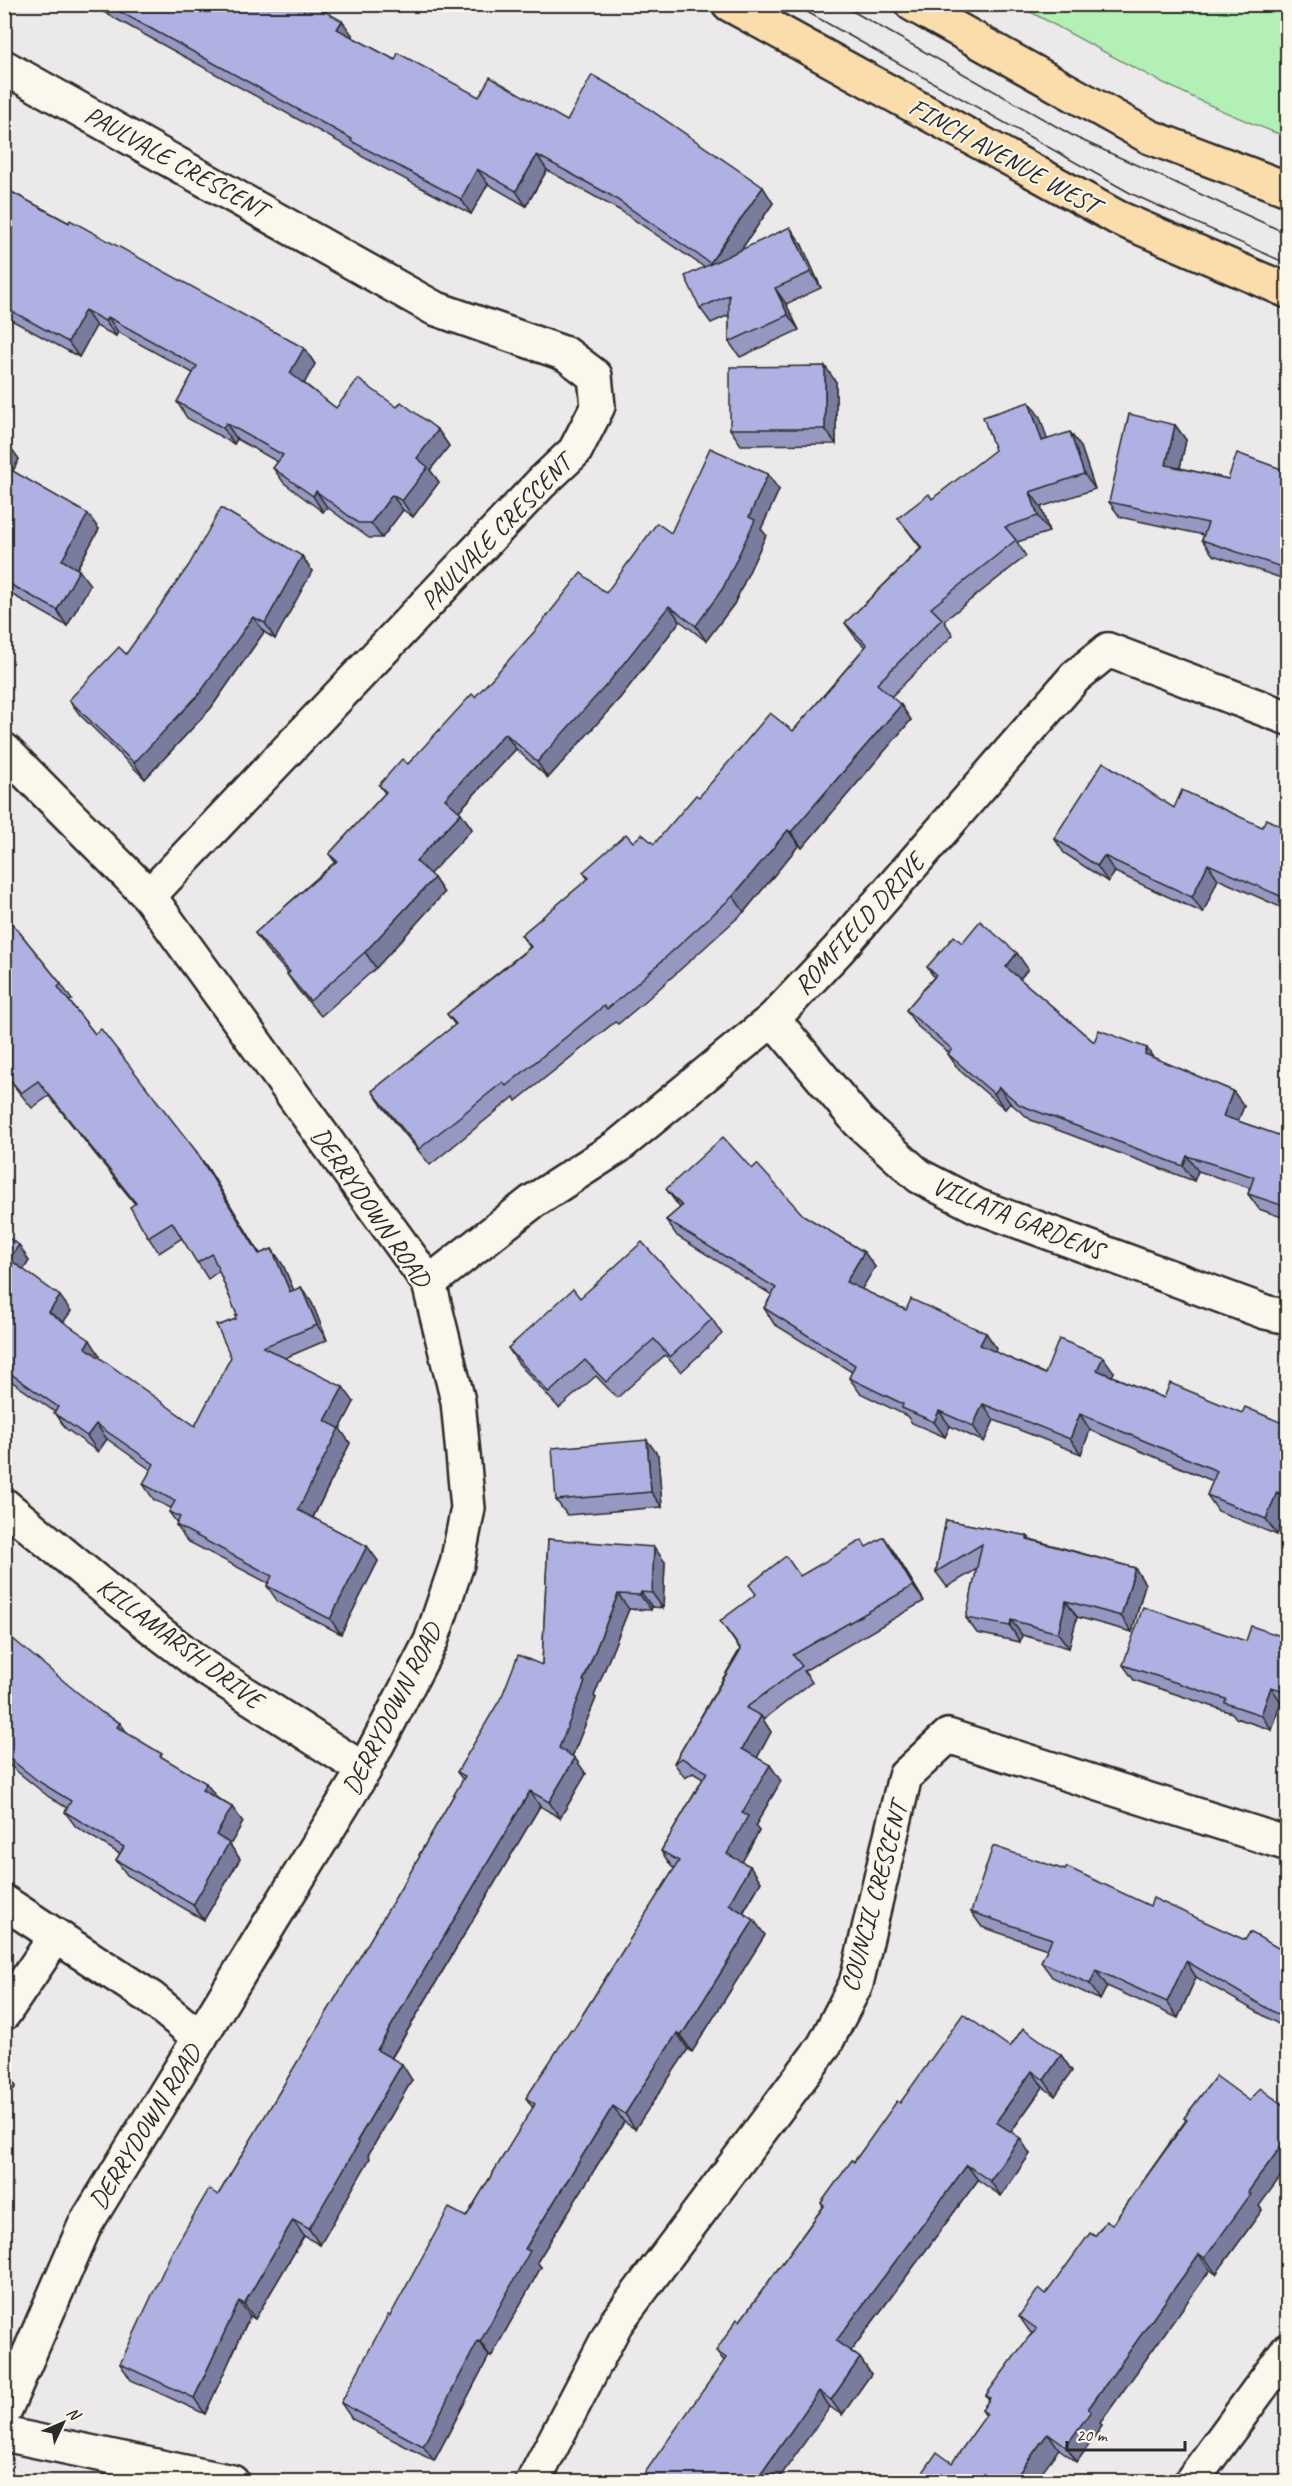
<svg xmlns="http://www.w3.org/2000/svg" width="1292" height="2486" font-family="Caveat,sans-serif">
<rect width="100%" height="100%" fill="#ece9ea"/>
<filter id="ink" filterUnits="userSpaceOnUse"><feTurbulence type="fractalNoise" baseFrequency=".0167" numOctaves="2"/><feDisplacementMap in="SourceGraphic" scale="12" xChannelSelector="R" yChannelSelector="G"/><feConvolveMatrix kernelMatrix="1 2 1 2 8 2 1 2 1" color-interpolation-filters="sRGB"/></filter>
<g filter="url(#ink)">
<path fill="#b3f0b6" stroke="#6f8e70" stroke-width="1.5" d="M1018 5H1287V137C1193 103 1106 53 1018 5Z"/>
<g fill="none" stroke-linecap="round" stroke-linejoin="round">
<defs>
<g id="minor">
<polyline points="4,67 434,308 566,354 595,376 598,406 575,451 541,483 149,896"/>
<polyline points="4,750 149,896 429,1283 458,1401 468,1508 457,1564 431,1641 364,1770 85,2225 4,2412"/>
<polyline points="773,1019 859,1122 919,1176 977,1206 1265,1312 1288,1317"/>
<polyline points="429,1283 532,1202 617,1147 773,1019 838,950 1075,677 1108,650 1288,718"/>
<polyline points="4,1505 153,1628 205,1668 364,1770"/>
<polyline points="4,1902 151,1998 200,2038"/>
<polyline points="4,2013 56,1936"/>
<polyline points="4,2434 232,2482"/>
<polyline points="533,2482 616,2323 824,2046 856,1984 905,1776 948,1736 1288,1844"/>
<polyline points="1191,2482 1288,2350"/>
</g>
<g id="major">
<polyline points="729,4 1118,218 1288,291"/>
<polyline points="912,4 1150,137 1288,189"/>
</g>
</defs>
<use href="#minor" stroke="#2b2b2b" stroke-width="38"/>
<use href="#major" stroke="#2b2b2b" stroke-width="38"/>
<use href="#minor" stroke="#fbf7ec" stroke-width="33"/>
<use href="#major" stroke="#fbddab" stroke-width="33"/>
<g stroke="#2b2b2b" stroke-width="1.5">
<polyline points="793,4 1132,194 1288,264"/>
<polyline points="840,4 1077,138 1288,234"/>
</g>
</g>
<g fill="#9698c2" stroke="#2b2b2b" stroke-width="1.5">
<polygon points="89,4 312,4 353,36 352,37 395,60 479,97 567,121 773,203 741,250 801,243 821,288 786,304 799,330 740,357 729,342 729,315 711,323 700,308 704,267 621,211 547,170 526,206 488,184 471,214 361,156 359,153"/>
<polygon points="4,188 304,348 315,364 304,383 336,408 397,407 438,430 449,446 430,470 439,482 413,517 403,510 382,538 369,538 327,507 323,512 284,483 273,468 278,462 237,439 234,444 187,418 177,402 193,373 118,332 116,336 96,326 79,357 4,316"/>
<polygon points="836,382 836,444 741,445 730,429"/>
<polygon points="1040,417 1047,440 1081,447 1095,489 1041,507 1049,532 1017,542 1026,556 944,621 953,635 891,697 901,705 911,720 802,848 799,845 744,912 642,1004 618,1024 615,1022 516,1101 514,1097 430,1165 383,1107 372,1091 455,1025 447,1014 530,947 521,935 588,879 583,872 633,842 654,844 699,797 793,731 865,647 856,638 845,623 921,548 898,518 932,499"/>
<polygon points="1175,425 1186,440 1180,468 1228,479 1287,471 1287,580 1213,555 1202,540 1204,535 1120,517 1109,502"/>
<polygon points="4,442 8,444 19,459 13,471 99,529 77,569 90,585 67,626 4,590"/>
<polygon points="779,490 761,529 766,535 734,604 706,641 680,621 620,698 548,778 516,749 459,811 472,829 429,874 434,878 444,893 376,968 321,1016 298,990 287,974 288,973 266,949 255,933 335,862 329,854 385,793 379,785 408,764 475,697 606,593 671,533"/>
<polygon points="302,556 312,571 275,639 264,632 211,708 145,779 80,715 69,700 126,654"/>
<polygon points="1174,808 1262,827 1287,829 1287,910 1218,879 1203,913 1115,872 1108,882 1064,853 1054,838"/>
<polygon points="4,913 61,984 72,1000 69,1001 95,1034 207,1167 260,1254 272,1249 283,1265 294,1291 301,1287 312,1303 327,1340 285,1358 354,1402 340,1429 350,1443 313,1518 367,1546 378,1561 341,1634 278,1602 267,1586 268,1583 187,1541 176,1525 177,1523 169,1512 171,1508 154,1500 143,1484 151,1470 107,1439 98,1452 65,1428 55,1412 4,1376 4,1235 29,1261 23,1270 71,1311 63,1322 100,1356 99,1358 195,1426 231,1357 220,1325 236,1319 237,1315 219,1271 208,1279 182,1238 159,1253 148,1237 135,1204 49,1096 32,1108 4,1074"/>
<polygon points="962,943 1028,969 1020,979 1094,1042 1152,1057 1233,1091 1244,1106 1238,1121 1287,1138 1287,1219 1259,1209 1248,1194 1250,1188 1198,1171 1194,1181 1031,1120 1010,1103 1005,1109 959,1070 948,1054 949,1053 916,1025 906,1010 934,977 927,967"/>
<polygon points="752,1169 803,1215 864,1252 875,1267 861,1289 906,1310 986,1333 996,1348 995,1352 1045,1374 1114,1372 1112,1376 1164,1398 1242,1413 1287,1425 1287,1508 1277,1535 1218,1511 1207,1495 1213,1481 1090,1430 1081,1454 994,1420 984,1442 950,1426 945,1437 912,1423 907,1416 860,1393 849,1378 852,1372 774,1324 764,1308 772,1295 677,1236 666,1220 680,1208 666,1189"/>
<polygon points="580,1298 712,1319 722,1334 681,1372 665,1355 617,1398 596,1376 559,1408 518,1363 508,1348"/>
<polygon points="658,1455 662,1507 567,1515 556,1500"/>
<polygon points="946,1520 1028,1536 1030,1539 1135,1568 1145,1584 1132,1632 1077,1617 1069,1648 1022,1635 1020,1642 977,1633 966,1618 977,1569 947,1587 936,1572"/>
<polygon points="548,1539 665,1562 663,1608 652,1607 651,1610 629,1609 594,1696 596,1698 572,1757 586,1774 560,1818 540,1806 391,2059 412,2080 368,2155 370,2158 320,2245 304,2236 255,2319 250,2316 205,2414 131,2380 120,2364 218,2195 420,1857 419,1855 463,1780 457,1772 542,1665"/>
<polygon points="867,1547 894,1552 924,1601 804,1671 812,1682 763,1720 771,1732 757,1758 781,1781 755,1826 759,1831 742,1862 750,1866 761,1882 743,1913 765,1935 692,2052 688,2049 635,2129 624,2122 537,2262 541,2267 491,2357 489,2356 434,2461 352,2419 341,2403 390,2316 466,2217 533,2108 526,2098 573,2030 675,1868 672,1867 661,1851 703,1779 693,1773 685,1778 674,1763 740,1649 720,1621 800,1576"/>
<polygon points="4,1637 101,1712 120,1723 127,1734 166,1760 217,1798 232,1807 243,1822 230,1845 240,1859 204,1920 127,1875 116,1860 120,1854 76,1827 65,1812 67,1808 49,1797 4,1761"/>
<polygon points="1287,1638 1287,1704 1281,1702 1272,1730 1236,1718 1232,1713 1134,1680 1123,1665 1246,1641"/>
<polygon points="1150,1906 1245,1940 1287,1953 1287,2029 1196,1977 1178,2018 1107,1986 1100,2000 1052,1977 1041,1962 1047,1949 982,1927 971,1912"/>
<polygon points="1010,2047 1061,2055 1072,2071 1055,2096 1043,2087 1011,2132 1030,2154 1001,2196 978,2180 851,2351 860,2358 871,2374 842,2415 830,2407 724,2361 716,2351 740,2321 823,2207 821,2203 900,2103"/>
<polygon points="1216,2076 1259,2206 1262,2210 1216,2274 1210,2270 1100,2423 1102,2426 1077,2462 1059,2449 952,2463 986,2416 982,2410 989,2400 986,2395 1032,2333 1030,2332 1019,2316 1046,2294 1095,2236 1112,2225 1186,2120 1184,2118"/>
</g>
<g fill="#7a7c9e" stroke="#2b2b2b" stroke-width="1.5">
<polygon points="342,21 353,36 348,44 337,29"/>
<polygon points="537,155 547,170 526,206 516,191"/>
<polygon points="477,169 488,184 471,214 461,199"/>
<polygon points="763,187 773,203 721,279 710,263"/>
<polygon points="790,227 801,243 821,288 811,272"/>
<polygon points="775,288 786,304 799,330 788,315"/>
<polygon points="85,310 96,326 79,357 68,342"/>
<polygon points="108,317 118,332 116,336 105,321"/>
<polygon points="304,348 315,364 301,389 290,373"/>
<polygon points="825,366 836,382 836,444 825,429"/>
<polygon points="1029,402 1040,417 1053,457 1042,441"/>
<polygon points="226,423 237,439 234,444 223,428"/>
<polygon points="1175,425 1186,440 1177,481 1166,465"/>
<polygon points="438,430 449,446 430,470 439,482 413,517 402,501 417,458"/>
<polygon points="1070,432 1081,447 1095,489 1084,474"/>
<polygon points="8,444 19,459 9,478 4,472 4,451"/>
<polygon points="768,474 779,490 761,529 766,535 734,604 706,641 696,626 749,517"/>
<polygon points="316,491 327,507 323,512 313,496"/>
<polygon points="1030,492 1041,507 1049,532 1038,516"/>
<polygon points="392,495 403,510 382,538 371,523"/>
<polygon points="88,514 99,529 73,575 62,560"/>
<polygon points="302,556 312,571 275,639 265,623"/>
<polygon points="79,570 90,585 67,626 57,610"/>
<polygon points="669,606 680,621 620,698 548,778 537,762"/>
<polygon points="253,617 264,632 211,708 145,779 134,763"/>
<polygon points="901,705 911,720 802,848 791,832"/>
<polygon points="505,733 516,749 456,814 445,799"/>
<polygon points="461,813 472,829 427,877 416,861"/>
<polygon points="788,830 799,845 744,912 733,896"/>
<polygon points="1104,856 1115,872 1108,882 1097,866"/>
<polygon points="1208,864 1218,879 1203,913 1192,897"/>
<polygon points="434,878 444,893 376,968 365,952"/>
<polygon points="1017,953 1028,969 1017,982 1006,967"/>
<polygon points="1147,1048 1157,1064 1145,1054"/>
<polygon points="999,1087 1010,1103 1005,1109 994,1094"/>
<polygon points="1233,1091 1244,1106 1234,1131 1223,1116"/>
<polygon points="196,1151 207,1167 270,1270 259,1254"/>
<polygon points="1187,1156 1198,1171 1194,1181 1183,1166"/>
<polygon points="19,1245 29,1261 20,1275 9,1259"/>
<polygon points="272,1249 283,1265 301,1307 290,1292"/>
<polygon points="864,1252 875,1267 857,1297 846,1282"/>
<polygon points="301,1287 312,1303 327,1340 317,1325"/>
<polygon points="60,1296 71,1311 60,1327 49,1312"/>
<polygon points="986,1333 996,1348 991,1361 980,1345"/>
<polygon points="90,1340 100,1356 96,1363 85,1347"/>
<polygon points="1103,1357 1114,1372 1108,1386 1097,1370"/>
<polygon points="343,1387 354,1402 340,1429 350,1443 309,1525 298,1510 325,1421"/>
<polygon points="983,1404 994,1420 984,1442 973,1426"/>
<polygon points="939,1411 950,1426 945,1437 934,1422"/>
<polygon points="1080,1414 1090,1430 1081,1454 1070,1439"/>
<polygon points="96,1424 107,1439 98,1452 87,1436"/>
<polygon points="647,1440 658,1455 662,1507 651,1492"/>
<polygon points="1277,1492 1287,1507 1287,1508 1277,1535 1266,1519"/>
<polygon points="884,1537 894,1552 924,1601 913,1586"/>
<polygon points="367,1546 378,1561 341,1634 330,1619"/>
<polygon points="654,1547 665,1562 663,1608 652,1593"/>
<polygon points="1135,1568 1145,1584 1132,1632 1121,1616"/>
<polygon points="641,1592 652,1607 651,1610 640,1595"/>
<polygon points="618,1594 629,1609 594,1696 596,1698 569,1764 559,1748 583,1681"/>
<polygon points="1066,1601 1077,1617 1069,1648 1058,1633"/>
<polygon points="1011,1620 1022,1635 1020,1642 1010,1626"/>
<polygon points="1271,1687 1281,1702 1272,1730 1261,1715"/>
<polygon points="761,1716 771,1732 753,1765 742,1749"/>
<polygon points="120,1723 131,1738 117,1727"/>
<polygon points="575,1758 586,1774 560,1818 549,1802"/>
<polygon points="770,1765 781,1781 755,1826 759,1831 738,1869 727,1854 742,1813"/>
<polygon points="206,1783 217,1798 202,1790"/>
<polygon points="530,1791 540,1806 387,2065 377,2050"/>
<polygon points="232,1807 243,1822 230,1845 240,1859 204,1920 193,1905 216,1835"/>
<polygon points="750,1866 761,1882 739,1919 729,1904"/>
<polygon points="754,1920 765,1935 692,2052 681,2036"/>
<polygon points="1186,1961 1196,1977 1178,2018 1167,2002"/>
<polygon points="1096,1970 1107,1986 1100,2000 1090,1984"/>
<polygon points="677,2033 688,2049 635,2129 625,2114"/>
<polygon points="1061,2055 1072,2071 1055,2096 1044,2080"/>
<polygon points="402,2064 412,2080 368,2155 370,2158 320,2245 309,2229 357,2141"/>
<polygon points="4,2070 16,2086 4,2104"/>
<polygon points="1032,2071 1043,2087 1007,2137 996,2122"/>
<polygon points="613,2106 624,2122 537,2262 541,2267 491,2357 480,2342 525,2249"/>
<polygon points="1020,2138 1030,2154 1001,2196 990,2181"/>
<polygon points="1287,2138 1287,2168 1259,2206 1262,2210 1216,2274 1205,2258 1248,2192"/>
<polygon points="967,2165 978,2180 847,2356 836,2341"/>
<polygon points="293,2220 304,2236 255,2319 244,2304"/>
<polygon points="1199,2254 1210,2270 1100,2423 1102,2426 1077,2462 1066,2446 1088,2409"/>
<polygon points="239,2301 250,2316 205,2414 194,2398"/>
<polygon points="478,2341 489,2356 434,2461 423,2446"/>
<polygon points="860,2358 871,2374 842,2415 831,2400"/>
<polygon points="819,2391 830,2407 777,2481 756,2481"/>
<polygon points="1048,2433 1059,2449 1035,2481 1013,2481"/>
</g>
<g fill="#afb1e2" stroke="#2b2b2b" stroke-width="1.5">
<polygon points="106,4 312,4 342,21 337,29 395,60 398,53 479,97 490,77 567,121 592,75 630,96 763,187 710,263 610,195 537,155 516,191 477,169 461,199 351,141 352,139"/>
<polygon points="4,188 69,223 70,220 304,348 290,373 336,408 358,379 397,407 401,402 438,430 417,458 428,467 402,501 392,495 371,523 358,523 316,491 313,496 273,468 283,455 226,423 223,428 177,402 197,366 108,317 105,321 85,310 68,342 4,307"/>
<polygon points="790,227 811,272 775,288 788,315 729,342 729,295 700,308 685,276"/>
<polygon points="825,366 825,429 730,429 730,367"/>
<polygon points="1029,402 1042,441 1070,432 1084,474 1030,492 1038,516 1005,527 1016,540 931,608 942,619 877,684 901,705 791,832 788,830 733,896 631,989 607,1009 604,1006 506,1086 503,1082 419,1149 372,1091 456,1024 447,1014 531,947 521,935 589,878 583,872 626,834 633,842 642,834 654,844 696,795 699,797 770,713 793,731 867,645 845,623 922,548 898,518 929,494 932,499 995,450 983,417"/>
<polygon points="1129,414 1175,425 1166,465 1228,479 1237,453 1287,471 1287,478 1284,487 1287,488 1287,569 1202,540 1208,523 1109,502"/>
<polygon points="4,442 8,444 4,451"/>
<polygon points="710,448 768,474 749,517 755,520 723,588 696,626 669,606 609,682 537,762 505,733 445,799 461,813 416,861 434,878 365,952 310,1001 287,974 290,972 255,933 337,861 329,854 386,792 379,785 402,759 408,764 472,694 475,697 535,631 581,573 606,593 657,523 671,533"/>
<polygon points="4,466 88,514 62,560 79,570 57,610 4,581"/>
<polygon points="221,508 302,556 265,623 253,617 200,693 134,763 69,700 119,647 126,654 189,565"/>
<polygon points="1103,762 1174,808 1182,790 1262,827 1266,819 1287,829 1287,899 1208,864 1192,897 1104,856 1097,866 1054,838"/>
<polygon points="4,913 61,984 58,987 95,1034 101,1029 196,1151 259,1254 272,1249 290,1292 301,1287 317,1325 263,1347 343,1387 325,1421 339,1428 298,1510 367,1546 330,1619 267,1586 272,1576 176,1525 180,1517 169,1512 175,1501 143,1484 154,1464 96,1424 87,1436 54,1413 58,1407 4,1369 4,1235 19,1245 9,1259 60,1296 49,1312 90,1340 85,1347 195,1426 231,1357 216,1324 220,1325 236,1319 235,1316 237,1315 212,1254 197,1263 172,1222 148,1237 130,1207 136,1203 38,1081 21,1093 4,1072"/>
<polygon points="980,921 1017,953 1006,967 1094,1042 1099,1030 1147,1048 1145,1054 1233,1091 1223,1116 1287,1138 1287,1207 1248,1194 1254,1177 1187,1156 1183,1166 1020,1105 999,1087 994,1094 948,1054 952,1049 906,1010 936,975 927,967 954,936 962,943"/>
<polygon points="723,1137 752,1169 757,1164 803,1215 864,1252 846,1282 906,1310 911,1299 986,1333 980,1345 1045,1374 1059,1339 1103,1357 1097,1370 1164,1398 1170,1383 1242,1413 1245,1407 1287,1425 1287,1496 1277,1492 1266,1519 1207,1495 1217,1471 1080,1414 1070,1439 983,1404 973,1426 939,1411 934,1422 902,1408 903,1404 849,1378 855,1365 764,1308 776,1288 666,1220 682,1206 666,1189"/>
<polygon points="642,1242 712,1319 670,1357 654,1339 606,1382 585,1360 549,1393 508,1348 573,1289 580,1298"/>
<polygon points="647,1440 651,1492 556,1500 552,1448"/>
<polygon points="946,1520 1028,1536 1027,1539 1135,1568 1121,1616 1066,1601 1058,1633 1011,1620 1010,1626 966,1618 982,1544 936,1572"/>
<polygon points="884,1537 913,1586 793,1655 802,1666 746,1708 761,1716 742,1749 770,1765 742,1813 748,1816 727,1854 750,1866 729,1904 754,1920 681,2036 677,2033 625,2114 613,2106 525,2249 530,2251 480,2342 478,2341 423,2446 341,2403 388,2315 390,2316 449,2208 466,2217 535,2104 526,2098 571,2029 573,2030 679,1861 661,1851 707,1772 682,1758 674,1763 741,1649 720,1621 756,1594 749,1585 786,1556 800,1576 862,1540 866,1547"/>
<polygon points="548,1539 654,1547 652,1593 641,1592 640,1595 618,1594 583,1681 585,1682 559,1748 575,1758 549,1802 530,1791 377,2050 402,2064 357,2141 359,2143 309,2229 293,2220 244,2304 239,2301 194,2398 120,2364 171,2254 209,2189 218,2195 420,1856 419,1855 465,1776 457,1772 502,1696 518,1655 542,1665"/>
<polygon points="1143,1607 1246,1641 1251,1626 1287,1638 1287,1692 1271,1687 1261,1715 1225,1703 1226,1699 1123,1665"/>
<polygon points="7,1634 101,1712 120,1723 117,1727 162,1754 160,1756 206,1783 202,1790 232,1807 216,1835 229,1843 193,1905 116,1860 124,1847 65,1812 71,1801 38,1781 4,1754 4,1637"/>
<polygon points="993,1846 1065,1870 1067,1867 1150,1906 1153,1898 1245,1940 1250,1932 1287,1953 1287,2020 1186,1961 1167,2002 1096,1970 1090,1984 1041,1962 1052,1939 971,1912"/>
<polygon points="963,2014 1010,2047 1023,2028 1061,2055 1044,2080 1032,2071 996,2122 1020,2138 990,2181 967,2165 836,2341 860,2358 831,2400 819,2391 756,2481 639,2481 726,2358 716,2351 737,2319 740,2321 824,2206 821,2203 852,2160 854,2162 897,2101 900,2103"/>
<polygon points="1216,2076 1250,2101 1260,2088 1287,2108 1287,2138 1248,2192 1251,2194 1205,2258 1199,2254 1088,2409 1091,2411 1066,2446 1048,2433 1013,2481 917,2481 937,2452 952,2463 987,2414 982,2410 990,2398 986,2395 1028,2338 1037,2329 1019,2316 1039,2288 1046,2294 1090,2233 1095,2236 1106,2221 1112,2225 1187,2120 1184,2118"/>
</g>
</g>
<g text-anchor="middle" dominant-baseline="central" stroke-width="4.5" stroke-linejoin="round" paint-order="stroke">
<g font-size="26" fill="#2b2b2b" stroke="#fbf7ec">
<text transform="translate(1004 156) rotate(29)">FINCH AVENUE WEST</text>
<text transform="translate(176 162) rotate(29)">PAULVALE CRESCENT</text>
<text transform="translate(496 532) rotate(-46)">PAULVALE CRESCENT</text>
<text transform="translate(859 924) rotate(-48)">ROMFIELD DRIVE</text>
<text transform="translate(371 1207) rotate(55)">DERRYDOWN ROAD</text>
<text transform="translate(1018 1218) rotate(22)">VILLATA GARDENS</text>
<text transform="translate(180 1643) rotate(37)">KILLAMARSH DRIVE</text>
<text transform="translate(392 1709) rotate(-63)">DERRYDOWN ROAD</text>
<text transform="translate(874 1897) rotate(-75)">COUNCIL CRESCENT</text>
<text transform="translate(145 2127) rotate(-58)">DERRYDOWN ROAD</text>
</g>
</g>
<rect width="1292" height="2486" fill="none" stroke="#fbf7ec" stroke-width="24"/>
<rect x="12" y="12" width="1268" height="2462" fill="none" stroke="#2b2b2b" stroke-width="2" filter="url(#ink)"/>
<g transform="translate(63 2423) rotate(46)" stroke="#fbf7ec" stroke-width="4.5" paint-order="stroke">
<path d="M0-4.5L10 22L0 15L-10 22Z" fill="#2b2b2b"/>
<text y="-9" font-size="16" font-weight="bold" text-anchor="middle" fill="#2b2b2b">N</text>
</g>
<path d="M1067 2441v9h118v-9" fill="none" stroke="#2b2b2b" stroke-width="3"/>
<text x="1076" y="2441" font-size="18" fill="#2b2b2b" stroke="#fbf7ec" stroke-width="4.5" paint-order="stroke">20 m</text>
</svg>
